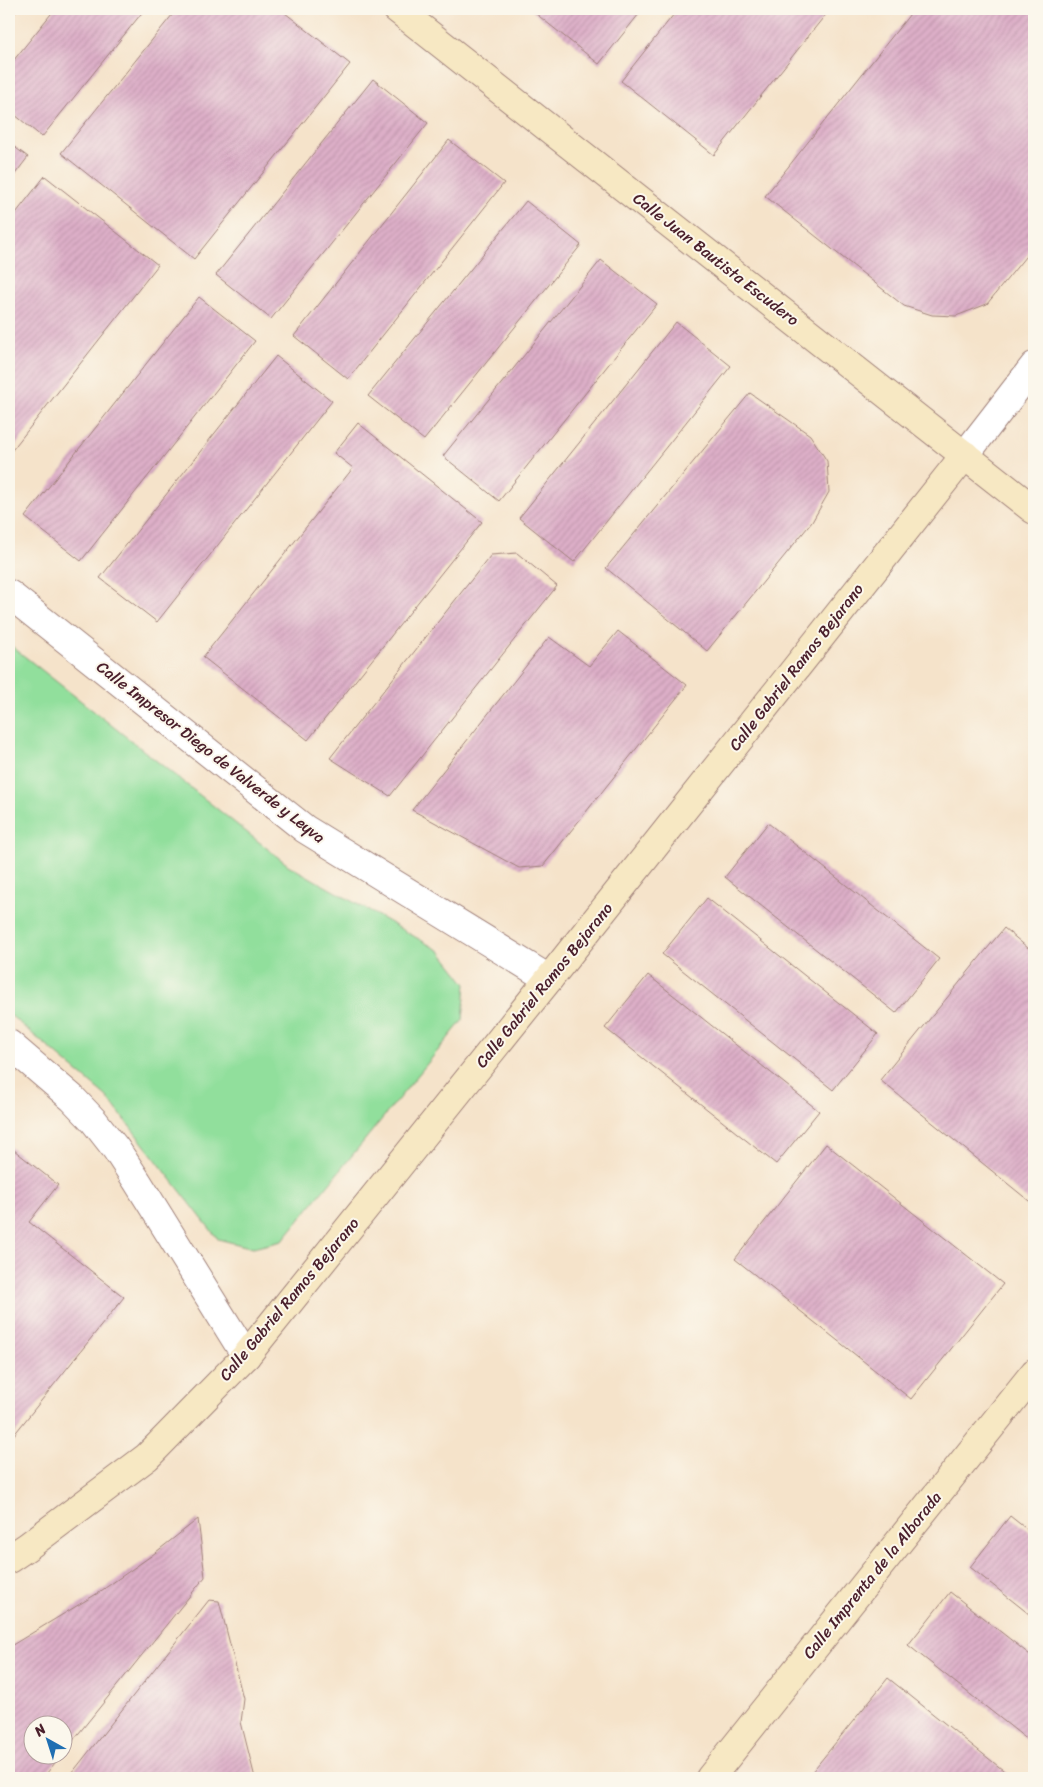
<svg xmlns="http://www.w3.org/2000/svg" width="1043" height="1787" font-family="Sriracha,sans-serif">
<defs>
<pattern id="building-hatch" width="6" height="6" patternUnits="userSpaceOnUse" patternTransform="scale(1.25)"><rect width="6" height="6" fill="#ddafc8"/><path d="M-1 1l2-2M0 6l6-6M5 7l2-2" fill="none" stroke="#bf96ac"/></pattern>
</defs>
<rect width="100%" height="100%" fill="#fbf7ec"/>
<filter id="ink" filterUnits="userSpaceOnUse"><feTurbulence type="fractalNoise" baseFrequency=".02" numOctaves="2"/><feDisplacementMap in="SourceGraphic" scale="10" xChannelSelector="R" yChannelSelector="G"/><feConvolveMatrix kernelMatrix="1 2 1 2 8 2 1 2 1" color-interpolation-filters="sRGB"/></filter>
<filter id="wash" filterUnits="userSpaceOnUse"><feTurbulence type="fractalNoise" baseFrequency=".0096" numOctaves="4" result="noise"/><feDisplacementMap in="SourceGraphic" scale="20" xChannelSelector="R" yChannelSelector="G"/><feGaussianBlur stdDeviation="1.12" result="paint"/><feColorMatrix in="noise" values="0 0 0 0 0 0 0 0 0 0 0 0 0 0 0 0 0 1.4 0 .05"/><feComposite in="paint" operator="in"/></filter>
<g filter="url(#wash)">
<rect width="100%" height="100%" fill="#f5e3ca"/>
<polygon fill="#91df9c" stroke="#6e7f64" points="9,644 288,865 440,951 466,984 463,1020 282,1241 253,1248 218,1239 106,1096 9,1014"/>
<g id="blocks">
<g fill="url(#building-hatch)">
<polygon points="9,9 18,9 9,20"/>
<polygon points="55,9 145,9 42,137 9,110 9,66"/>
<polygon points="177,9 280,9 350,64 194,259 61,153"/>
<polygon points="530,9 643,9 599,64"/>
<polygon points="678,9 830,9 714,155 621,81"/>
<polygon points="914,9 1034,9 1034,246 987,304 956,316 932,315 904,306 765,196"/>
<polygon points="373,79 428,123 271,319 216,275"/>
<polygon points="449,140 504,183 348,379 294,336"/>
<polygon points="9,143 28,157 9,182"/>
<polygon points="45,176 158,265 9,454 9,222"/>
<polygon points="526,201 581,245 424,440 368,396"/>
<polygon points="601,260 657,304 499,501 443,456"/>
<polygon points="199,297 255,341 81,561 25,517"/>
<polygon points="676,322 731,366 574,562 519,518"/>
<polygon points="276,356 332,401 157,622 100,578"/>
<polygon points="750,393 810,435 827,461 829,492 812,522 707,651 606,568"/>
<polygon points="358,423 482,522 308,740 203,657 353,468 334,453"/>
<polygon points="517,553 557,586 390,796 330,758 491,555"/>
<polygon points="618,631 687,685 543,866 519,868 412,810 549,637 589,666"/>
<polygon points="768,823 939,959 896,1013 725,877"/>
<polygon points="707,898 878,1034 833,1090 662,954"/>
<polygon points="1004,928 1034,953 1034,1205 880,1080"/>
<polygon points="648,975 819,1111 776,1164 605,1028"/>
<polygon points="826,1144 1003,1284 911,1399 735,1259"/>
<polygon points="9,1146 58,1185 29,1222 124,1297 9,1441"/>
<polygon points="1010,1516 1034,1535 1034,1618 970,1567"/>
<polygon points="198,1519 205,1577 62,1754 62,1724 32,1724 32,1754 62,1754 43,1778 9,1778 9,1647 98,1593 151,1556"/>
<polygon points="950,1592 1034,1658 1034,1745 908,1645"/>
<polygon points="209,1600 219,1601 244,1699 241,1722 255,1778 68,1778"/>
<polygon points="888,1678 1013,1778 807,1778"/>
</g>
</g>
</g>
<g filter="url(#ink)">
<use href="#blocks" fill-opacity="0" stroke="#a0817a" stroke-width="1"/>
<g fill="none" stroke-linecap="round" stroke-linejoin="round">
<defs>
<g id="street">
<polyline points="965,455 1034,366"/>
<polyline points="9,594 305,829 549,979"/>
<polyline points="9,1044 72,1098 94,1121 116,1149 137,1181 246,1356"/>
</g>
<g id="secondary">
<polyline points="397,9 1034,510"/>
<polyline points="9,1559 27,1547 147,1457 246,1356 549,979 965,455"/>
<polyline points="710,1778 1034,1373"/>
</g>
</defs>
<use href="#street" stroke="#a0817a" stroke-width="30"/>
<use href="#secondary" stroke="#a0817a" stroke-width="30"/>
<use href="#street" stroke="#fff" stroke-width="28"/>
<use href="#secondary" stroke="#f7e8c3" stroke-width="28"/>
</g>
</g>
<g text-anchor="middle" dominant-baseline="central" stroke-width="4" stroke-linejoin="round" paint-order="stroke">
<g font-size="16" fill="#4a1f2b" stroke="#fbf7ec">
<text transform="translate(716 259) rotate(38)">Calle Juan Bautista Escudero</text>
<text transform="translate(796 667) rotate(-52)">Calle Gabriel Ramos Bejarano</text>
<text transform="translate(211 752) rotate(38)">Calle Impresor Diego de Valverde y Leyva</text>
<text transform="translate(544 985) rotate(-51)">Calle Gabriel Ramos Bejarano</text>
<text transform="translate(289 1299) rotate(-50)">Calle Gabriel Ramos Bejarano</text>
<text transform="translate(872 1575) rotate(-51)">Calle Imprenta de la Alborada</text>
</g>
</g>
<rect width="1043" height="1787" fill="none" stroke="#fbf7ec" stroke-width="30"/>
<g transform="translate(48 1740) rotate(321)"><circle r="24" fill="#fbf7ec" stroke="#b4a19f"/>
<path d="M0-4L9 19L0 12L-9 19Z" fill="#1f6fb2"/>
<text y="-8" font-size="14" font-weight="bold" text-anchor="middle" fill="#4a1f2b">N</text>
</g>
</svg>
